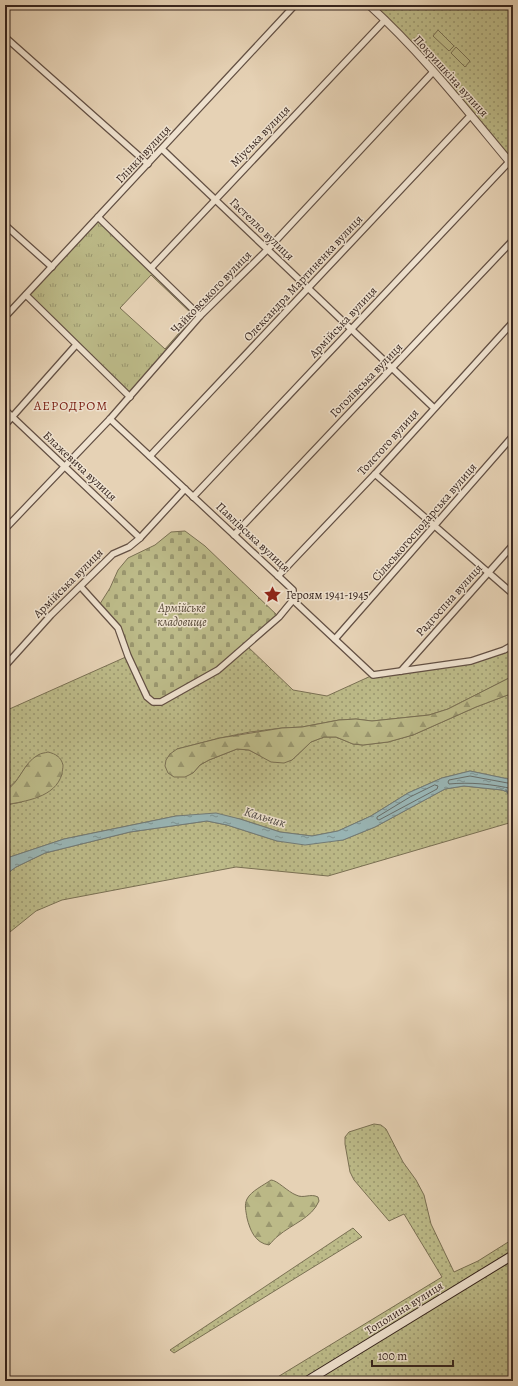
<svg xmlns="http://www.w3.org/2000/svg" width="518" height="1386" font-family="Alegreya,serif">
<defs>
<pattern id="grass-dots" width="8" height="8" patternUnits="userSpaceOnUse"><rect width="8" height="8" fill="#bcba88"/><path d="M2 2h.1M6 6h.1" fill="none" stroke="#9a976f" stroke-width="1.8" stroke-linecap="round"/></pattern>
<pattern id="forest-firs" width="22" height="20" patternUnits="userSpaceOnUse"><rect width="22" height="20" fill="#bcba88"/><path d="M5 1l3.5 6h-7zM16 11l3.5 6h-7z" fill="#9a976f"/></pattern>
<pattern id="cemetery-stones" width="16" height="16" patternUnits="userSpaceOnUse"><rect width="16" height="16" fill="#bcba88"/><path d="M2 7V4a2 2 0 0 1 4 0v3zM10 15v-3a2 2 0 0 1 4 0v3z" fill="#9a976f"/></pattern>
<pattern id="park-tufts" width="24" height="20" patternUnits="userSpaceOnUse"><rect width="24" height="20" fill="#bcba88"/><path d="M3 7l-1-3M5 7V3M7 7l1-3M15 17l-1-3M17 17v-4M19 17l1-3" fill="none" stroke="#9a976f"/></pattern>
<pattern id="water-ripples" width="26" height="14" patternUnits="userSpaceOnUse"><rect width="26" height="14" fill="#99b6b6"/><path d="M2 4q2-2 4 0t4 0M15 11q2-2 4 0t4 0" fill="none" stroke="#7e9493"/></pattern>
</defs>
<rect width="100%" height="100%" fill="#e6d2b5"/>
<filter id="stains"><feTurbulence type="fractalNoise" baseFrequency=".005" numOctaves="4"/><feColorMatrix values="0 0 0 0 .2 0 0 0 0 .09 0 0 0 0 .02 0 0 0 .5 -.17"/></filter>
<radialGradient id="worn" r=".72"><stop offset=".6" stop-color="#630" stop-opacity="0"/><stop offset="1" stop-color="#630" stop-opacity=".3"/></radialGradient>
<g fill="url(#grass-dots)" stroke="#7a7053">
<polygon points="370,5 513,5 513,166 471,115"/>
<polygon points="513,645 513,676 448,709 429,715 372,721 356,719 339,720 302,727 282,728 250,732 220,738 177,749 193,773 200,765 209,760 237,749 249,750 259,755 292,760 311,742 324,737 336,737 353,744 363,745 388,742 413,735 476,707 513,693 513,780 470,771 442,778 408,793 371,816 338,831 312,836 280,832 240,819 176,816 64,839 10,857 5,862 5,805 22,802 27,765 17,780 5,791 5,711 128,656 247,646 293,690 327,696 373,675 471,661"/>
<polygon points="464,786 502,790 513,794 513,826 509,823 328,876 236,867 62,900 36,911 5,936 5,875 16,867 45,853 130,832 207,821 227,825 277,841 343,840 375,827 445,789"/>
<polygon points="374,1124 381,1125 386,1129 403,1162 416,1180 424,1195 431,1224 454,1272 478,1261 513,1239 513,1381 271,1381 442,1277 404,1214 389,1221 354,1180 350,1172 345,1144 345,1137 349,1132"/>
<polygon points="353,1228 362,1237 174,1353 170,1350"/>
</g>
<g fill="url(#forest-firs)" stroke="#7a7053">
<polygon points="513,676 513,693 476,707 413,735 388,742 363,745 353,744 336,737 324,737 311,742 292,760 284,763 271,762 249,750 237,749 209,760 200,765 193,773 185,777 174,777 168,773 165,766 166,760 170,754 177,749 220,738 282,728 302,727 339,720 356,719 372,721 429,715 448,709"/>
<path d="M48 752C56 754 61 757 63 765 63 769 62 771 62 774 55 798 25 801 5 805V791C20 783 23 763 38 755 41 753 45 753 48 752Z"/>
<path d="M271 1180C277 1180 288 1192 296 1195 304 1199 310 1193 318 1197L319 1201C312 1218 292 1224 278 1236 275 1238 272 1242 269 1245 255 1243 250 1230 247 1218 246 1211 244 1205 247 1199 251 1191 264 1185 271 1180Z"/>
</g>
<polygon fill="url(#cemetery-stones)" stroke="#7a7053" points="185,531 205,546 279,617 218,670 161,702 147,697 118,628 98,607 110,588 118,570 128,558 155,545 171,532"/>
<g fill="url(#park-tufts)" stroke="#7a7053" fill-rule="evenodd">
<polygon points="438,30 454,46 449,51 433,36"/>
<polygon points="456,47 470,61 465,67 451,53"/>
<path d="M98 220 198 316 130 394 28 295ZM151 275 194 316 165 349 120 308Z"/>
</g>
<polygon fill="url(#water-ripples)" stroke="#727c79" points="470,771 513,780 513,794 502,790 464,786 445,789 375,827 343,840 305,845 277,841 227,825 207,821 130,832 45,853 16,867 5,875 5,862 10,857 64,839 176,816 216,813 240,819 280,832 312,836 338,831 371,816 408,793 442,778"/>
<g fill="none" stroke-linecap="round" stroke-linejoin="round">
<g stroke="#686e6a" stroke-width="1">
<path d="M513 784 470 776 449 780 448 782 449 784C470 782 492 784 513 789"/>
<polygon points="435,785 438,786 437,789 379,820 377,819 377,817 410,797"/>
</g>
<polyline stroke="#727c79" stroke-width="1.5" points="506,790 513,802"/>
<defs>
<g id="minor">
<polyline points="5,37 148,164"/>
<polyline points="162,149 434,408"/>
<polyline points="98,217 200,316"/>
<polyline points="5,225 52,267"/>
<polyline points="151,268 385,20"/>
<polyline points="26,295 130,397"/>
<polyline points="5,317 295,5"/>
<polyline points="5,410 140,538"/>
<polyline points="110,419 293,590 293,600 373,675 471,661 504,650 513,645"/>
<polyline points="5,425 76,345"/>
<polyline points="150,456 471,115"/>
<polyline points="375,474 513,594"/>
<polyline points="193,497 509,162"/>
<polyline points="5,529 110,419 200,316 268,249 433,72"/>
<polyline points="234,535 513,240"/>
<polyline points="278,576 375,474 513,322"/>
<polyline points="81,587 118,628 128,656 147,697 153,702 161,702 218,670 279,617 293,600"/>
<polyline points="335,639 513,436"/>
<polyline points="5,666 51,615 113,554 129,547 140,538 185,489"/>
<polyline points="401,671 513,545"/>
</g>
<path id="tertiary" d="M369 5C422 53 467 111 513 166"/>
<polyline id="secondary" points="307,1381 513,1255"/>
</defs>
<use href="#minor" stroke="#635044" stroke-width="8"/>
<use href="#tertiary" stroke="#635044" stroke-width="9"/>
<use href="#secondary" stroke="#37251e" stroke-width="10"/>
<use href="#minor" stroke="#efe2cf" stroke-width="5.5"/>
<use href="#tertiary" stroke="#efe2cf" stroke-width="7"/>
<use href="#secondary" stroke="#efe2cf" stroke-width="8"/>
</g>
<defs>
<symbol id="sight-bare" viewBox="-9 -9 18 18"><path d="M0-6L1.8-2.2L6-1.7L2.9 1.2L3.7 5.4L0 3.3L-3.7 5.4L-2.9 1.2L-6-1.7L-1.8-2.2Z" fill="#8f2418" stroke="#efe2cf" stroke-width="2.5" paint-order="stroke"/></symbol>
</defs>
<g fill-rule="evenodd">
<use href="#sight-bare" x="260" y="582" width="25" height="25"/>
</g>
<g text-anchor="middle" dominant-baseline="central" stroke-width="3" stroke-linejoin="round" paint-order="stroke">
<g font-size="12" fill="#37251e" stroke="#efe2cf">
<text transform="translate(451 76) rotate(48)">Покришкіна вулиця</text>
<text transform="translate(260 136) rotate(-46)">Міуська вулиця</text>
<text transform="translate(143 154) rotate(-47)">Глінки вулиця</text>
<text transform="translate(262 229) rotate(44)">Гастелло вулиця</text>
<text transform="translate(303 278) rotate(-47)">Олександра Мартиненка вулиця</text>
<text transform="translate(211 292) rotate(-46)">Чайковського вулиця</text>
<text transform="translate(343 322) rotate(-47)">Армійська вулиця</text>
<text transform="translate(366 380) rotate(-46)">Гоголівська вулиця</text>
<text transform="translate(388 442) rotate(-48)">Толстого вулиця</text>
<text transform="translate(80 466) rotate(43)">Блажевича вулиця</text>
<text transform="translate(424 522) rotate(-49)">Сільськогосподарська вулиця</text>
<text transform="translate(253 537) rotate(43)">Павлівська вулиця</text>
<text transform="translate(68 583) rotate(-45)">Армійська вулиця</text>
<text transform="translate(449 600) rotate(-48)">Радгоспна вулиця</text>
<text transform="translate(404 1308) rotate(-32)">Тополина вулиця</text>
</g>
<g font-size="12" fill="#37251e" stroke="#efe2cf" text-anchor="start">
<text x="286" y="595">Героям 1941-1945</text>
</g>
<g font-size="12" font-style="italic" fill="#584a38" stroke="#efe2cf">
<text x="182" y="608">Армійське<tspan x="182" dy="14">кладовище</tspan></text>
</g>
<g font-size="13" letter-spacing="1" fill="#7a1f14" stroke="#efe2cf">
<text x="71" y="405">АЕРОДРОМ</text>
</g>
<g font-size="13" font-style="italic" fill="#504944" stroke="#efe2cf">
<text transform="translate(265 817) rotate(17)">Кальчик</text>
</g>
</g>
<rect width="518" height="1386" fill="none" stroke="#e6d2b5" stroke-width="20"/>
<rect x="6" y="6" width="506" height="1374" fill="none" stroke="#37251e" stroke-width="2"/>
<rect x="10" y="10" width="498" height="1366" fill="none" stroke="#37251e"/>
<path d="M372 1360v6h81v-6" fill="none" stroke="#37251e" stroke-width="2"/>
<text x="378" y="1360" font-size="12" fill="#37251e" stroke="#efe2cf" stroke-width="3" paint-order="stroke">100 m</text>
<rect width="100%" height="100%" filter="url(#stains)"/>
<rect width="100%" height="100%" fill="url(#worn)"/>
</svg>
